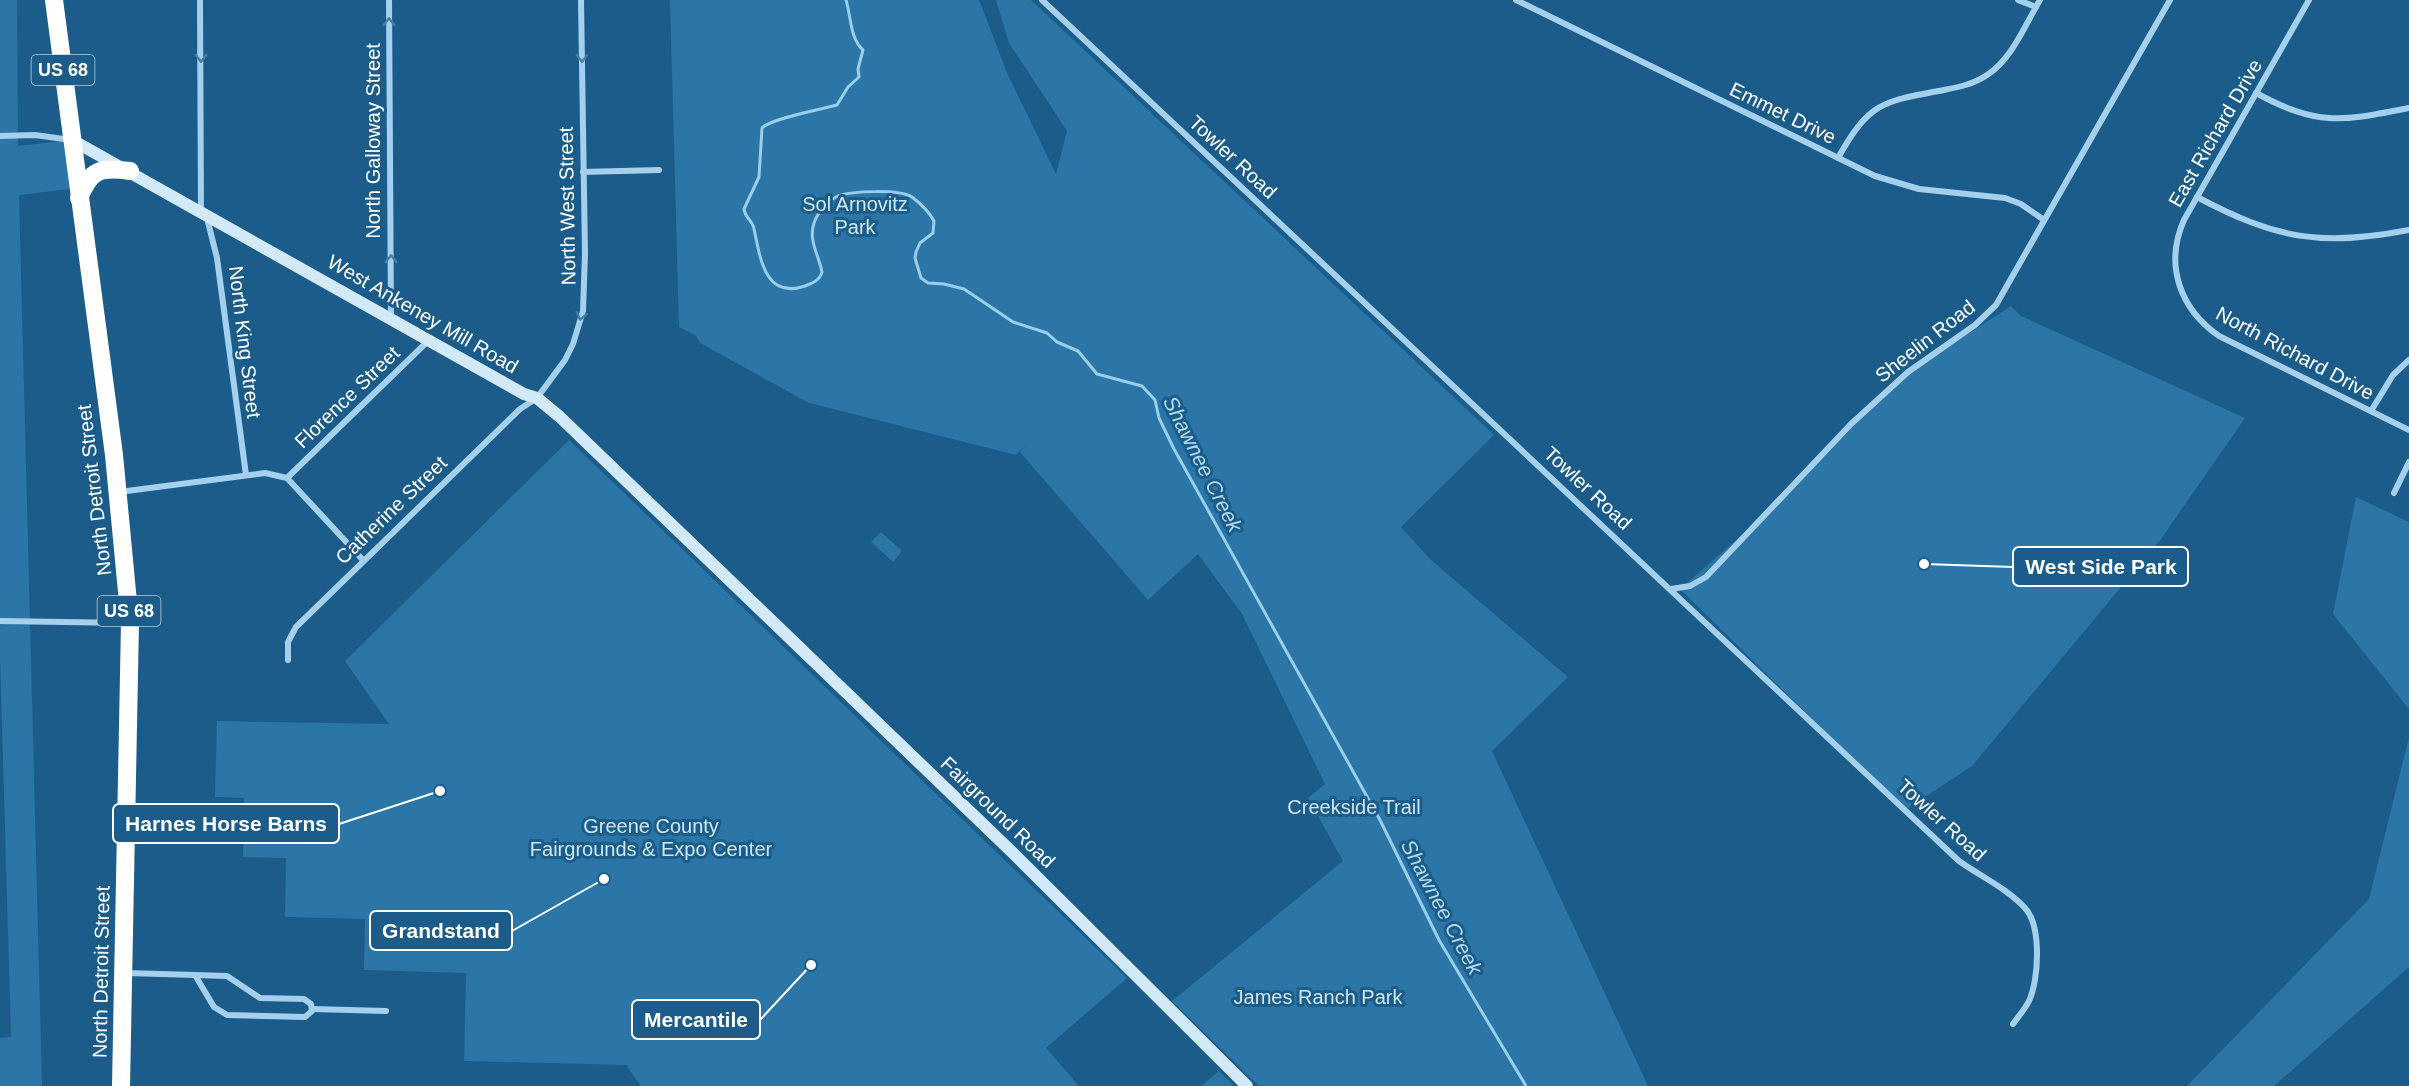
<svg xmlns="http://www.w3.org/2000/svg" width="2409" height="1086" font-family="Arial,sans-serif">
<rect width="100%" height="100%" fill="#1b5c8a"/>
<g fill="#2b76a6">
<polygon points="0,0 17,0 18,146 72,140 78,188 19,195 42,1086 0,1086 0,1038 11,1037 0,656"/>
<polygon points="670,0 979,0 1008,75 1056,174 1067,131 1009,43 996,0 1031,0 1494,435 1401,527 1431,560 1568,677 1492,751 1648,1086 1259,1086 1172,1001 1343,861 1308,798 1325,784 1242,614 1198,554 1148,600 1020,452 1027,444 1016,455 809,403 700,343 696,336 679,327"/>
<polygon points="2011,306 2021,316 2245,418 2161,539 1972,766 1905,810 1680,589 1773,508 1851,424 1908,373"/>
<polygon points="569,440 1127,978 1046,1048 1079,1086 641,1086 626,1065 464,1061 466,973 364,970 365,919 285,917 286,858 243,857 244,798 215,797 217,721 389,724 345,661"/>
<polygon points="2356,497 2409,522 2409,709 2333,614"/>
<polygon points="881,532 902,551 893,562 871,542"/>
<polygon points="2409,737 2409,967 2274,1086 2187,1086 2369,899"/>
<polygon points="1219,1071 1234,1086 1201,1086"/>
</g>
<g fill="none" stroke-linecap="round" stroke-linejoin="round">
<path stroke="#98ceef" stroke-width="3" d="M846 0C851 16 850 39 863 50L858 69 859 77 848 87 837 105C822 109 769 119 762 128L759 177 744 209C745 218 753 221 754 229 760 256 764 300 805 286 813 283 820 280 822 272 819 255 808 241 814 223 817 213 829 200 838 196 852 191 899 189 912 197 920 203 929 212 934 221L933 233 920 243 916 252 915 258 921 278 928 283 944 284 964 289 1013 322 1047 333 1057 342 1078 351 1097 374 1142 386 1155 400 1159 418 1174 449 1380 820 1439 940 1526 1086"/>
<g stroke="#a5d0ed" stroke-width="6">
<polyline points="200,0 201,211"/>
<polyline points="389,0 391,318"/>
<path d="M1042 0 1959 861C1980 876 2006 888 2024 907 2042 924 2039 980 2029 1001 2025 1009 2018 1017 2013 1024"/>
<polyline points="1516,0 1875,176 1919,189 2005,198 2021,204 2044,220"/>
<polyline points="2018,0 2036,7"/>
<path d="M2309 0 2184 220C2164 265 2180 309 2219 336L2409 430"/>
<path d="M2256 93C2319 127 2342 121 2409 108"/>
<polyline points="0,136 35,135 71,140"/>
<path d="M1838 158C1869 102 1883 101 1944 90 1959 87 1974 84 1987 75 2012 59 2025 25 2040 0"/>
<polyline points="583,172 659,170"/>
<path d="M2197 197C2276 239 2321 247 2409 230"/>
<polyline points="207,218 217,258 246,475"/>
<polyline points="2371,411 2393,375 2409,360"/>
<polyline points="287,478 429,340"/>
<polyline points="119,492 265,473 287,478 363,560"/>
<polyline points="2394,493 2409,462"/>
<polyline points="1671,589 1690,586 1706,577 1851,424 1908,372 1975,325 1996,305 2170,0"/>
<polyline points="0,621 127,623"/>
<polyline points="288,660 288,642 296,627 520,409 537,398 565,360 573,344 583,311 585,254 581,0"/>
<polyline points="126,973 195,975 214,1007 227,1015 305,1017 312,1011 311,1004 304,999 260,998 227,976 195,975"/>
<polyline points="312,1009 386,1011"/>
</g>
<polyline stroke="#d2e9f9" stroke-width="12" points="72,140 524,394 537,398 560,417 1015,855 1247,1086"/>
<g stroke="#fff" stroke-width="18">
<polyline points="54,0 114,455 130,623 121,1086"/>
<path d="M79 198C91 169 100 167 130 171"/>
</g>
</g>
<defs><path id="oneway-chevron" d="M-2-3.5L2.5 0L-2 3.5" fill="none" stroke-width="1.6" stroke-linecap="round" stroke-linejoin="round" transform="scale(1.5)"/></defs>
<g stroke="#447fa8">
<use href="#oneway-chevron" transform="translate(389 22) rotate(-90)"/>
<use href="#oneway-chevron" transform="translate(201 58) rotate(90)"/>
<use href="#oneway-chevron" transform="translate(582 58) rotate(89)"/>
<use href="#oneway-chevron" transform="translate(391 259) rotate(-90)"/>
<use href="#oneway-chevron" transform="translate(581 316) rotate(102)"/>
</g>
<g text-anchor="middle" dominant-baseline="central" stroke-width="6" stroke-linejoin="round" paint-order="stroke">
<g fill="#1b5c8a" stroke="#bbcedc" stroke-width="1.5">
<rect x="31.5" y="55" width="63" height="30" rx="4.5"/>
<rect x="97.5" y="596" width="63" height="30" rx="4.5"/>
</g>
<g font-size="18" font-weight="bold" fill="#fff">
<text x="63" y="70">US 68</text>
<text x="129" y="611">US 68</text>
</g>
<g font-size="20" fill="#fff" stroke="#1b5c8a">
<text transform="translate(1783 113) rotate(26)">Emmet Drive</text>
<text transform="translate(2215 133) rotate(-60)">East Richard Drive</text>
<text transform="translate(373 141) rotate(-90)">North Galloway Street</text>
<text transform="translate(1233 157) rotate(43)">Towler Road</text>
<text transform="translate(567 206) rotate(-91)">North West Street</text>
<text transform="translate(423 314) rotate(30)">West Ankeney Mill Road</text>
<text transform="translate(1925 341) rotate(-38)">Sheelin Road</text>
<text transform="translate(245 342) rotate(83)">North King Street</text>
<text transform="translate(2295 353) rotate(28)">North Richard Drive</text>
<text transform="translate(347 397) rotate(-44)">Florence Street</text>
<text transform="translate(1588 488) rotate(43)">Towler Road</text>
<text transform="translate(94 490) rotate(-97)">North Detroit Street</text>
<text transform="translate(391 510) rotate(-44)">Catherine Street</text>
<text transform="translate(998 812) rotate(44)">Fairground Road</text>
<text transform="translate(1942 820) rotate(42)">Towler Road</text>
<text transform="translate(101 972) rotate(-89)">North Detroit Street</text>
</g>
<g font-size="20" fill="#cbe7f9" stroke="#1b5c8a">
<text x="855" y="204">Sol Arnovitz<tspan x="855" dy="23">Park</tspan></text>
<text x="1354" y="807">Creekside Trail</text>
<text x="651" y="826">Greene County<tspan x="651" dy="23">Fairgrounds &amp; Expo Center</tspan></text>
<text x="1318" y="997">James Ranch Park</text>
</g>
<g font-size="21" font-style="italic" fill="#b1daf4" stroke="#1b5c8a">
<text transform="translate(1203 464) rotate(63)">Shawnee Creek</text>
<text transform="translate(1442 907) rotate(62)">Shawnee Creek</text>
</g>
</g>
<path fill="none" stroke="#fff" stroke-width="2" d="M1924 564L2013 567M440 791L339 824M604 879L512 931M811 965L760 1020"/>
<g fill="#fff" stroke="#1b5c8a" stroke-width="2">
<circle cx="1924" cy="564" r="6"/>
<circle cx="440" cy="791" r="6"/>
<circle cx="604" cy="879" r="6"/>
<circle cx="811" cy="965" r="6"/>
</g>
<g fill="#1b5c8a" stroke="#fff" stroke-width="2">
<rect x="2013" y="547" width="175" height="39" rx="6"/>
<rect x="113" y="804" width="226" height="39" rx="6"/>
<rect x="370" y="911" width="142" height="39" rx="6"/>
<rect x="632" y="1000" width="128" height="39" rx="6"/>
</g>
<g font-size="21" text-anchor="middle" font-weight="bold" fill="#fff">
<text x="2101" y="574">West Side Park</text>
<text x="226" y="831">Harnes Horse Barns</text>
<text x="441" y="938">Grandstand</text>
<text x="696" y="1027">Mercantile</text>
</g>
</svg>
